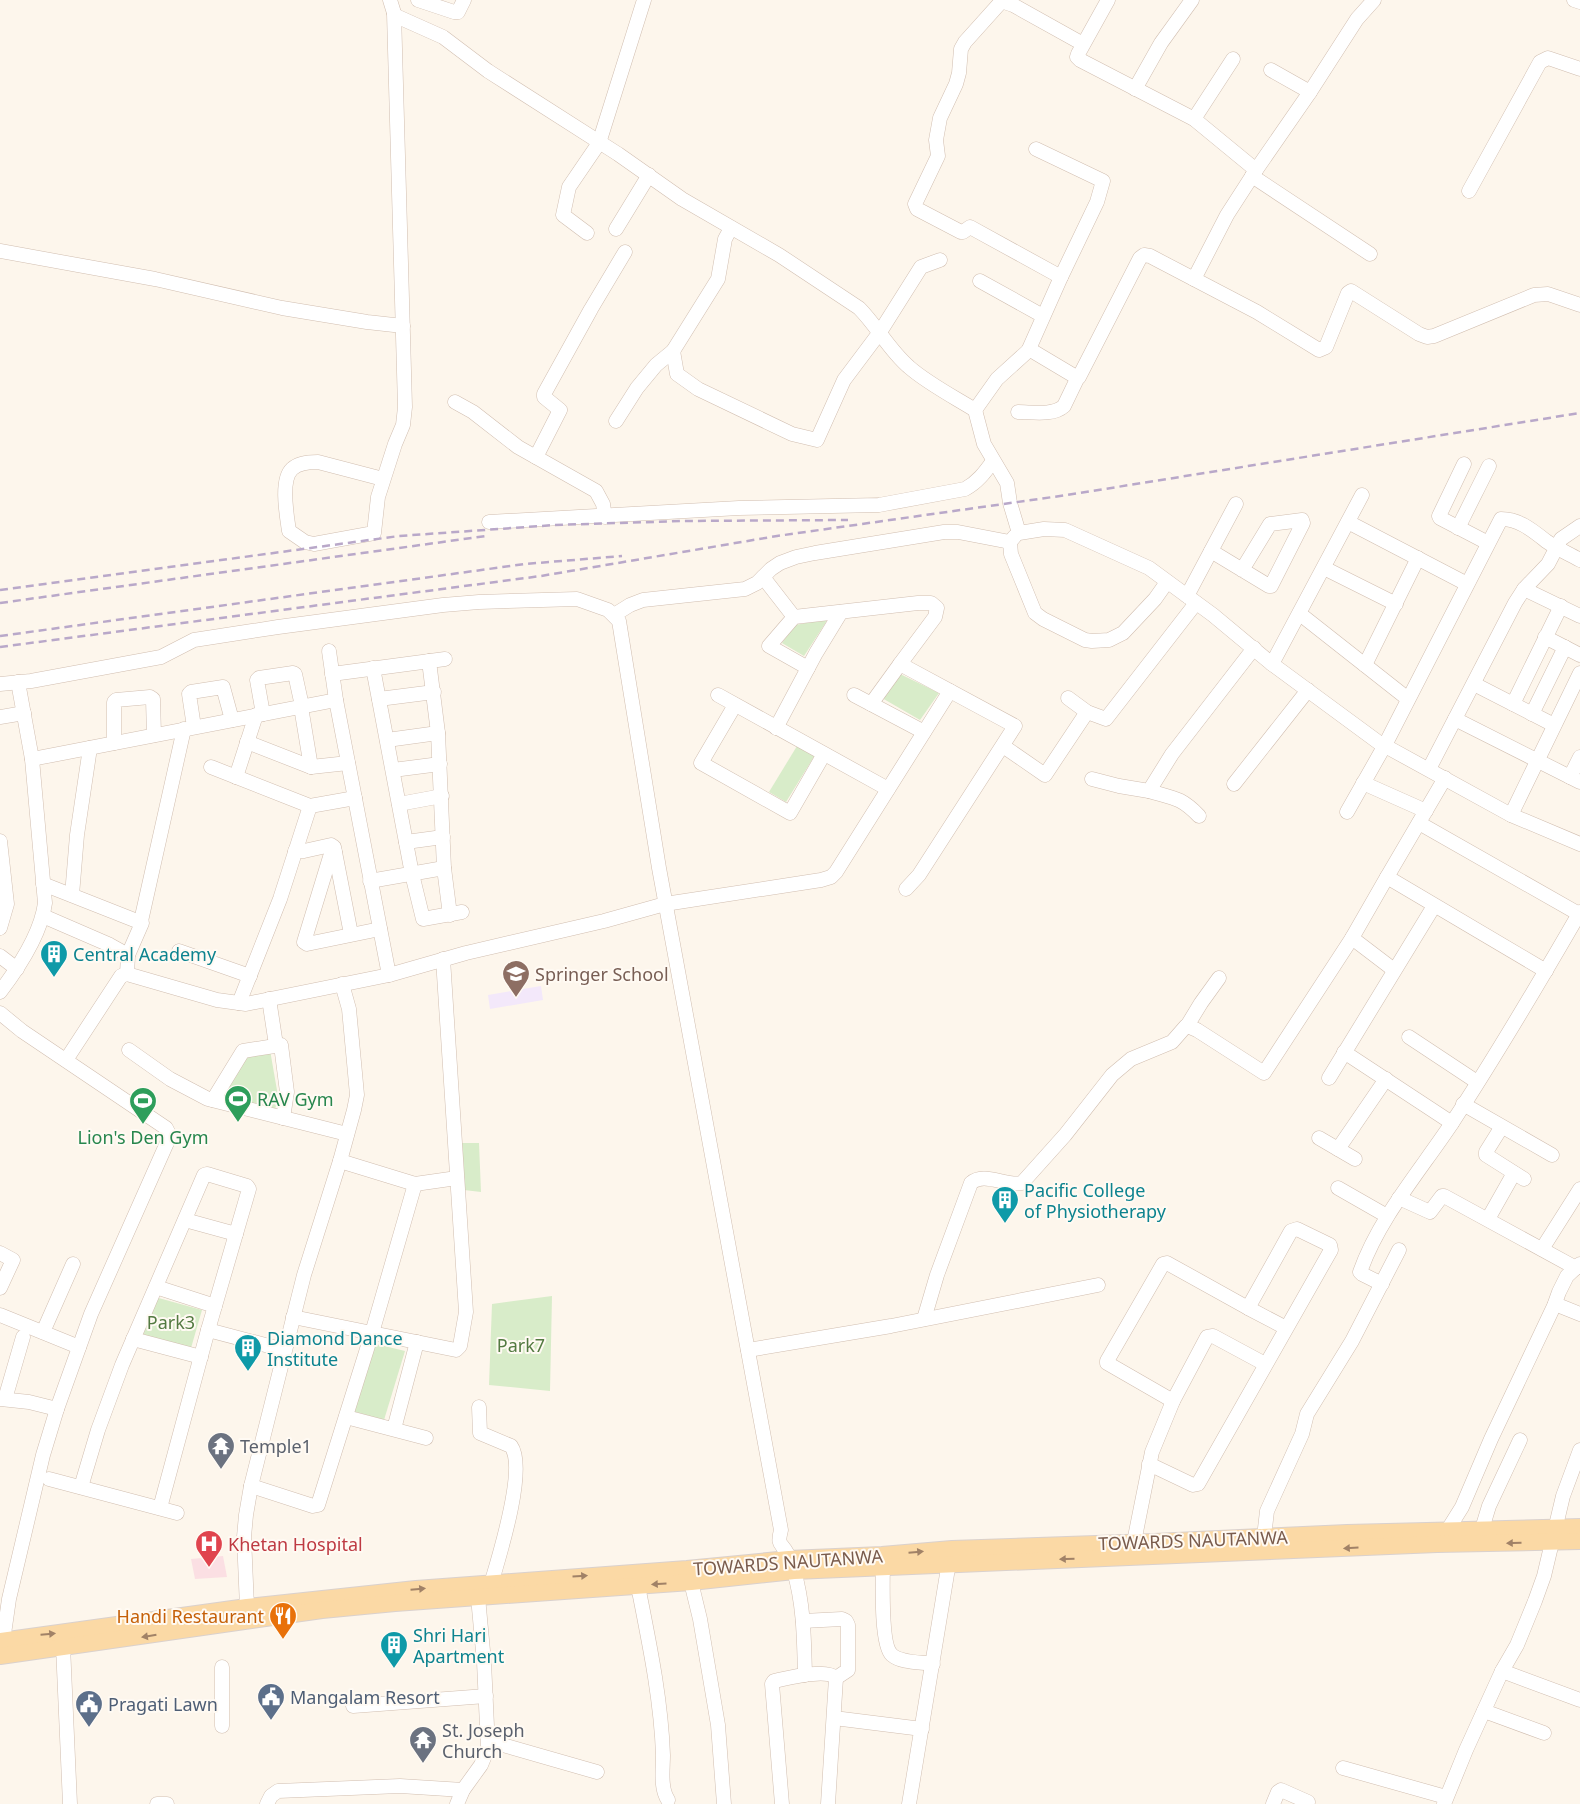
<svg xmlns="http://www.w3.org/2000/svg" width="1580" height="1804" font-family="'Noto Sans',sans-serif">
<rect width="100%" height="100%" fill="#fdf6ec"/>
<polygon fill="#f3e8fa" points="541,986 543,1000 490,1009 488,995"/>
<polygon fill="#fbdfe3" points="223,1556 227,1577 195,1579 191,1559"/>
<g fill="#d8ecc9">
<polygon points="828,619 804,656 782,643 795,625"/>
<polygon points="900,674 939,693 920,720 882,698"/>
<polygon points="797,746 815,755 786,802 769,792"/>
<polygon points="270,1050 278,1096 275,1110 220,1095 245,1054"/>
<polygon points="461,1143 479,1143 481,1192 464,1190"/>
<polygon points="552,1296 550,1391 489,1385 492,1304"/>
<polygon points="155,1297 202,1310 191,1348 139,1334"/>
<polygon points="372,1343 405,1351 384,1420 352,1411"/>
</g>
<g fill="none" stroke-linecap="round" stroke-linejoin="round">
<defs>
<g id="minor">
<path d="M390 0 394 13 396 16 443 37 488 71 618 154 682 199 779 255 859 308C877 326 889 350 909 367 927 383 954 397 975 410L984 444 1007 483 1010 503 1019 533 1044 529 1065 530 1149 568 1213 615 1272 664 1378 742 1511 815 1580 844"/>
<polyline points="418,0 454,12 458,12 464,0"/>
<polyline points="1108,0 1078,54 1077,57 1080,60 1194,119 1256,170"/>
<polyline points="1574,0 1580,2"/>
<polyline points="1271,70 1310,92"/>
<polyline points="1135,89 1161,43 1192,0"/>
<polyline points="1194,119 1233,59"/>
<polyline points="1036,149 1103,181 1097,202 1061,277 1029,349 1076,377 1079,377 1140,258 1144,255 1150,256 1257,312 1319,350 1326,347 1348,293 1351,291 1419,334 1427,337 1434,336 1534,295 1548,294 1580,305"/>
<polyline points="1252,176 1370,254"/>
<polyline points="1469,191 1540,62 1548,58 1580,69"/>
<polyline points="616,229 649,175"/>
<polyline points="587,233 563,215 569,187 599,143 644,0"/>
<polyline points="0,251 155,279 282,308 367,322 403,326"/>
<polyline points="1061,277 970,227 963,232 961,232 917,209 915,204 938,156 936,140 940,118 956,84 959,73 961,49 965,42 1000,3 1004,2 1013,5 1083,44"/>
<polyline points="1194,279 1227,215 1256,170 1310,92 1357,19 1374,0"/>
<polyline points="980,281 1043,316"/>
<polyline points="673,351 677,374 698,389 792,434 817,440 844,380 880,332 921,267 940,260"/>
<polyline points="455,402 473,412 518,447 596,491 603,504 605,517"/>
<polyline points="975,410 997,379 1029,350"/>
<path d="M1018 412C1032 412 1053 416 1064 406L1078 377"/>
<polyline points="616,421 637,388 656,365 673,351 718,279 725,239 731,228"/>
<polyline points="536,457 560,410 544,397 544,394 591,309 625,252"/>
<polyline points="1464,464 1439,516 1440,518 1488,543"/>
<path d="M383 479 318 462C309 462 298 463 292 469 280 480 287 517 289 531L305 542 314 544 374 533 378 497 395 444 403 425 405 407 394 13"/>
<path d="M489 522 739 508 879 505 965 489C978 482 985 472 993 461"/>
<polyline points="1348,522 1467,584"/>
<polyline points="1458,528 1489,466"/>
<polyline points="1015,536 1010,542 1011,554 1035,613 1043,619 1085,640 1092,641 1109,640 1123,633 1155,599 1167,582"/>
<polyline points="1211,551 1269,586 1271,586 1303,523 1302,520 1270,524 1242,570"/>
<polyline points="1324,568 1396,604"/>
<polyline points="763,577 794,617"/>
<polyline points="1524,589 1580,616"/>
<polyline points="1187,596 1236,504"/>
<polyline points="1300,614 1408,699"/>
<polyline points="614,615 630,605 643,600 745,589 757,583 771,569 780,563 796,557 815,553 944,532 958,532 1010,542"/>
<polyline points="1545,637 1580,655"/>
<polyline points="329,651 336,700"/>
<polyline points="429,661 438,733 444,868"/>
<polyline points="1272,664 1362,495"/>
<polyline points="1365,665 1418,558"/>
<polyline points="373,668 412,874 423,919 462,912"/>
<polyline points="808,668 769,646 794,617 918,603 931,603 937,608 935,617 900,664 1015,726 919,875 906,889"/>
<polyline points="332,674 445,659"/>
<path d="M0 684 31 681 161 657 194 640 278 627 443 605 479 602 577 599 608 610 619 621 659 868 781 1530C777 1546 781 1542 787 1553 790 1559 793 1566 794 1571 804 1605 804 1640 805 1675"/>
<polyline points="1474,684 1554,725"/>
<polyline points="718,695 888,789"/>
<polyline points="854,695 924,732"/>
<polyline points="1068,698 1087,712"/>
<polyline points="379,699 434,692"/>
<polyline points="871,704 900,664"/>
<polyline points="1513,704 1561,606"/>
<polyline points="735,705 701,763 790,813 824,754"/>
<polyline points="301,707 311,767"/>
<polyline points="263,714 257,680 259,678 293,673 295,674 302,706"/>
<polyline points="1532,714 1565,647"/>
<polyline points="0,717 24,713"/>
<polyline points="1455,719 1580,782"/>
<polyline points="194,727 189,694 191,692 223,687 232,720"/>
<polyline points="776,728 816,653 841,612"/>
<polyline points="387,740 438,733"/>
<polyline points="247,742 311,767 348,763"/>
<polyline points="114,743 114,702 116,700 150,697 153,699 154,735"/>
<polyline points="1003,746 1045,775 1087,712 1106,719 1196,603"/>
<polyline points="32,759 336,700 389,975"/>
<polyline points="211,767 310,806 355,798"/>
<polyline points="1429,769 1515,603 1524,589 1548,564 1561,539 1580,526"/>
<polyline points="393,770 440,764"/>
<polyline points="236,777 256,715"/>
<polyline points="1570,777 1580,757"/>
<polyline points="1445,778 1387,877 1546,971"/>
<polyline points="1092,779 1119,786 1149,791 1172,754 1254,648"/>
<polyline points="1363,783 1426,811"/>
<polyline points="1234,784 1308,690"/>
<path d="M1149 791C1173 798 1181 797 1199 816"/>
<polyline points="399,804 442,796"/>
<path d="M1347 812 1385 745 1501 519C1519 519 1532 530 1546 541 1556 548 1569 554 1580 560"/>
<polyline points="1511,815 1580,673"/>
<polyline points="1419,823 1579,914"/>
<polyline points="0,841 7,904 0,928"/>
<polyline points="406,842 443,837"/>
<polyline points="295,851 304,851 331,845 334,847 351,934"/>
<polyline points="335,852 330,857 304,942 307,944 380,929"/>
<polyline points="370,881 444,868 450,915"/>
<polyline points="43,884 142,923 128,955 127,974"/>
<polyline points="72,895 77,835 90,748"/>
<polyline points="43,916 110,945 128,955"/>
<polyline points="141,921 184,729"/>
<polyline points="1352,938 1394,970"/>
<polyline points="179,951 250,976"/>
<polyline points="0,956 17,969"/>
<path d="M0 992C19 967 41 934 45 903L32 759 18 682"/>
<polyline points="269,999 276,1045"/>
<polyline points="239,1003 280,899 310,806"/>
<polyline points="0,1013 22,1031 166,1128 170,1136 91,1314 57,1409 43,1455 9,1599 3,1641"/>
<polyline points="1187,1026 1201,1003 1219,978"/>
<polyline points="1409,1037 1477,1082"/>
<polyline points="129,1050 170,1079 208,1099 347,1134"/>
<polyline points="1344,1052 1452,1123"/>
<polyline points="66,1060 121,976 127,974 217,1000 246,1004 389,975 466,953 604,921 665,904 821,880 831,877 836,872 950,691"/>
<polyline points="1329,1078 1434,906"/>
<polyline points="213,1100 243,1051 281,1045 287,1092 283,1118"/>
<polyline points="1463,1104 1552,1155"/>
<polyline points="1501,1128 1486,1152 1486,1155 1524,1179"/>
<polyline points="1319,1138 1355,1159"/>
<polyline points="1338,1149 1386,1079"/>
<polyline points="340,1161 415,1184 457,1178"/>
<polyline points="1338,1188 1387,1216"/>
<polyline points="1399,1198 1430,1212 1442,1196 1444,1196 1576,1268"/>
<polyline points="1488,1219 1514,1173"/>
<polyline points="185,1220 236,1234"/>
<polyline points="1542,1249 1580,1189"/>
<polyline points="0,1253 13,1260 0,1288"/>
<path d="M1382 1284 1362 1274 1360 1272C1379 1218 1420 1171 1452 1123 1497 1054 1539 983 1580 912"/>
<polyline points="156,1287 215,1306"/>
<polyline points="1555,1304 1580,1314"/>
<polyline points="0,1315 79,1347"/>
<polyline points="293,1317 456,1350 460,1346 466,1312 443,959"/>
<path d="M924 1319 937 1275 971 1183C984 1171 1006 1187 1022 1183L1065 1135 1112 1075 1131 1059 1172 1042 1186 1026 1190 1027 1197 1030 1264 1073 1352 938 1387 877"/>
<polyline points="208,1330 284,1350"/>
<polyline points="43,1332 73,1264"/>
<polyline points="133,1339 201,1357"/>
<polyline points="748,1350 891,1326 1098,1285"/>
<polyline points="0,1399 29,1402 57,1409"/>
<polyline points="5,1399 23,1337"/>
<polyline points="1173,1401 1107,1363 1107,1361 1163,1264 1167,1263 1248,1308"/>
<path d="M479 1407 480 1433 511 1446C527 1468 499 1557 491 1584"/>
<polyline points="346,1417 426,1438"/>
<polyline points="394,1429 417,1342"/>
<polyline points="1149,1464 1193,1485 1198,1484 1331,1250 1330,1245 1297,1229 1291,1231 1248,1308 1286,1328"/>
<polyline points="49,1479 177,1513"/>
<polyline points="251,1486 313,1506 318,1505 372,1333 415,1184"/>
<polyline points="81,1487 98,1430 122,1365 204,1175 207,1174 247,1186 249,1189 208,1330 160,1508"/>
<polyline points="1482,1529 1489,1506 1520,1440"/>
<polyline points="1447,1531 1462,1507 1491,1439 1554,1306 1559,1292 1567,1276 1580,1264"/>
<polyline points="1264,1537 1267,1511 1302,1434 1307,1414 1352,1341 1399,1250"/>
<polyline points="1134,1542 1152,1452 1173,1401 1207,1337 1213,1336 1265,1364"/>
<path d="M883 1558C883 1576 880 1645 892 1655 901 1663 921 1662 933 1664"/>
<polyline points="691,1582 700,1619 718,1725 724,1804"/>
<path d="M638 1586C649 1642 661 1698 663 1755 663 1769 660 1788 668 1800"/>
<polyline points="247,1607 244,1537 246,1515 251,1486 304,1275 340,1161 354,1110 357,1095 355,1073 349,1009 342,984"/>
<polyline points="803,1621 842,1619 846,1621 848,1625 848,1670 836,1678"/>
<polyline points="63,1646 70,1804"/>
<polyline points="222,1667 222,1726"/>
<polyline points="1502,1671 1580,1700"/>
<polyline points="353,1706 486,1696"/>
<polyline points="1484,1711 1544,1733"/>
<polyline points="834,1718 922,1729"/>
<polyline points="489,1741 597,1772"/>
<polyline points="1343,1768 1446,1797"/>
<polyline points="157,1804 167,1804"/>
<polyline points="267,1804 271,1796 278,1791 400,1786 463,1790"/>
<polyline points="457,1804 463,1790 481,1765 488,1748 484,1662 478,1597"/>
<path d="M782 1804 772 1684 774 1681C788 1678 826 1668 836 1678L828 1804"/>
<polyline points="909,1804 950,1556"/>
<polyline points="1273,1804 1278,1792 1281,1790 1308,1802"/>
<polyline points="1444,1804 1466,1750 1502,1671 1517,1645 1535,1601 1544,1576 1563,1496 1580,1450"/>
</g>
<g id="major">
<polyline points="0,1641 247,1607 416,1589 687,1569 789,1559 882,1555 952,1549 1154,1542 1347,1533 1580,1527"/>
<polyline points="0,1656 322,1610 395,1603 691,1582 794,1571 1437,1544 1580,1541"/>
</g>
</defs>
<use href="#minor" stroke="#d1beb0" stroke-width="15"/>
<use href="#major" stroke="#dad1cd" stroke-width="18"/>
<use href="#minor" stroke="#fff" stroke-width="14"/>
<use href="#major" stroke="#fbd9a5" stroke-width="16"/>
<g stroke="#b9a8c9" stroke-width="2.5" stroke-dasharray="8 5" stroke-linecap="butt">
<polyline points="0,590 399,536 555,525 682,521 848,520"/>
<polyline points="0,603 486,536"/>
<polyline points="0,636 525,564 622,556"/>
<polyline points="0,647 541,576 777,536 1067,495 1580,413"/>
</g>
</g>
<defs><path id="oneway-solid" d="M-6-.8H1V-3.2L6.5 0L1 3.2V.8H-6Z" transform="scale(1.25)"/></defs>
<g fill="#a18267">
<use href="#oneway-solid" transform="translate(1514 1543) rotate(179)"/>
<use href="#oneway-solid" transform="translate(1351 1548) rotate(177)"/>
<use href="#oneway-solid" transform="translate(916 1552) rotate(-5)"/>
<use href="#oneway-solid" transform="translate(1067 1559) rotate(178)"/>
<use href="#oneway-solid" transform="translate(580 1576) rotate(-4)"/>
<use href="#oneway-solid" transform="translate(659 1584) rotate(177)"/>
<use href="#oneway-solid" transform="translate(418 1589) rotate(-5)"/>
<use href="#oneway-solid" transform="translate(48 1634) rotate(-5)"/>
<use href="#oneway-solid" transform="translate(149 1636) rotate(171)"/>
</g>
<defs>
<symbol id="building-pin" viewBox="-11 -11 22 30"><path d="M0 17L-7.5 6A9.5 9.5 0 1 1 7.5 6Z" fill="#0f9aa8" stroke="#fffaf3"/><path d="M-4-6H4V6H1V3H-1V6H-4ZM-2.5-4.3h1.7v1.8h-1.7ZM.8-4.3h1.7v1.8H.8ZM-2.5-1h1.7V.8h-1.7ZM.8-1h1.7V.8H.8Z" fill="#fff"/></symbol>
<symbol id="school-pin" viewBox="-11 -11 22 30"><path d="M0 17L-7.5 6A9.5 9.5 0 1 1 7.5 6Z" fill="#8d6e63" stroke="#fffaf3"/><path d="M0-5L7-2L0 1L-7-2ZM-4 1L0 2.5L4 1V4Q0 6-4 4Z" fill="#fff"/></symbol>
<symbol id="stadium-pin" viewBox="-11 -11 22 30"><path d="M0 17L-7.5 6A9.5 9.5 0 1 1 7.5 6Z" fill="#2e9e5b" stroke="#fffaf3"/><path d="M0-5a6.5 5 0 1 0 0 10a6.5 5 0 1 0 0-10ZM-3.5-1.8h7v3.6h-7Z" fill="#fff"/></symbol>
<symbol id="temple-pin" viewBox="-11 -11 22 30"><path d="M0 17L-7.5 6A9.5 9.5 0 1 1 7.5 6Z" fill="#6b7280" stroke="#fffaf3"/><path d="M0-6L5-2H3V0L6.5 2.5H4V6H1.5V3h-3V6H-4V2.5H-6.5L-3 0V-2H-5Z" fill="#fff"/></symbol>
<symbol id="hospital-pin" viewBox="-11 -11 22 30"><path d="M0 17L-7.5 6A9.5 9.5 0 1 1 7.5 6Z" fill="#e0444e" stroke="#fffaf3"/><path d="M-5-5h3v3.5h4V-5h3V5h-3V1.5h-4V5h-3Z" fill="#fff"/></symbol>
<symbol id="restaurant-pin" viewBox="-11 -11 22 30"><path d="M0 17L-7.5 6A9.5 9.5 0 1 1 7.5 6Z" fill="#e8710a" stroke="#fffaf3"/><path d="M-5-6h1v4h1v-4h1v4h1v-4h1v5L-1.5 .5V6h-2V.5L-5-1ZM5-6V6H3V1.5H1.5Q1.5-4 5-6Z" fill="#fff"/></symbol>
<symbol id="civic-pin" viewBox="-11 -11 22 30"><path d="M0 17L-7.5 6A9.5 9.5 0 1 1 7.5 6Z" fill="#5c6f8a" stroke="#fffaf3"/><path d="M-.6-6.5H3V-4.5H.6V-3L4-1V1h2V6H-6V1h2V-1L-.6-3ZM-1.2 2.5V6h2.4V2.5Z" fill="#fff"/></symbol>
</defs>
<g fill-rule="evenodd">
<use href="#building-pin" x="38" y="938" width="32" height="43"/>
<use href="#school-pin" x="500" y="958" width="32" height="43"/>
<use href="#stadium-pin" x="222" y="1083" width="32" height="43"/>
<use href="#stadium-pin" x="127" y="1085" width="32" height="43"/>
<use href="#building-pin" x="989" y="1184" width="32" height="43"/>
<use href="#building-pin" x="232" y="1332" width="32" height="43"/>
<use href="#temple-pin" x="205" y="1430" width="32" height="43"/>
<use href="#hospital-pin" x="193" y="1528" width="32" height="43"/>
<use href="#restaurant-pin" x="267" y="1600" width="32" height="43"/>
<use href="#building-pin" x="378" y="1629" width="32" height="43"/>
<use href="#civic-pin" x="255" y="1681" width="32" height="43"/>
<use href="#civic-pin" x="73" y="1688" width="32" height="43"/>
<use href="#temple-pin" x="407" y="1724" width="32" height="43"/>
</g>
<g text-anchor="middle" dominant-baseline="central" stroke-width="4" stroke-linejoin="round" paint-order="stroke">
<g font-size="18" fill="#0d838f" stroke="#fffaf3" text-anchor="start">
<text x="73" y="954">Central Academy</text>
<text x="1024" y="1190">Pacific College<tspan x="1024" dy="21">of Physiotherapy</tspan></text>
<text x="267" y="1338">Diamond Dance<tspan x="267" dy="21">Institute</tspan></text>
<text x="413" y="1635">Shri Hari<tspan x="413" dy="21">Apartment</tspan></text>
</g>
<g font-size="18" fill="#785e54" stroke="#fffaf3" text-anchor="start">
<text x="535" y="974">Springer School</text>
</g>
<g font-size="18" fill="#27864d" stroke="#fffaf3" text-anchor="start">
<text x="257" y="1099">RAV Gym</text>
<text x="143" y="1137" text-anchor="middle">Lion's Den Gym</text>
</g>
<g font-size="18" fill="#537a41" stroke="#fffaf3">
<text x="171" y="1322">Park3</text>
<text x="521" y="1345">Park7</text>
</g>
<g font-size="18" fill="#5b616d" stroke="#fffaf3" text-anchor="start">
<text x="240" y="1446">Temple1</text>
<text x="442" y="1730">St. Joseph<tspan x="442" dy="21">Church</tspan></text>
</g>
<g font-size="18" fill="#7a5c4d" stroke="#fffaf3">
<text transform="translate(1193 1540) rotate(-2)">TOWARDS NAUTANWA</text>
<text transform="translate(788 1562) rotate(-4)">TOWARDS NAUTANWA</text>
</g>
<g font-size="18" fill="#be3a42" stroke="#fffaf3" text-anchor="start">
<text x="228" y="1544">Khetan Hospital</text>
</g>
<g font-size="18" fill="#c56008" stroke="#fffaf3" text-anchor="end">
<text x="264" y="1616">Handi Restaurant</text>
</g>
<g font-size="18" fill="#4e5e75" stroke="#fffaf3" text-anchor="start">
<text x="290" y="1697">Mangalam Resort</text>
<text x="108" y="1704">Pragati Lawn</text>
</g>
</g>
</svg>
